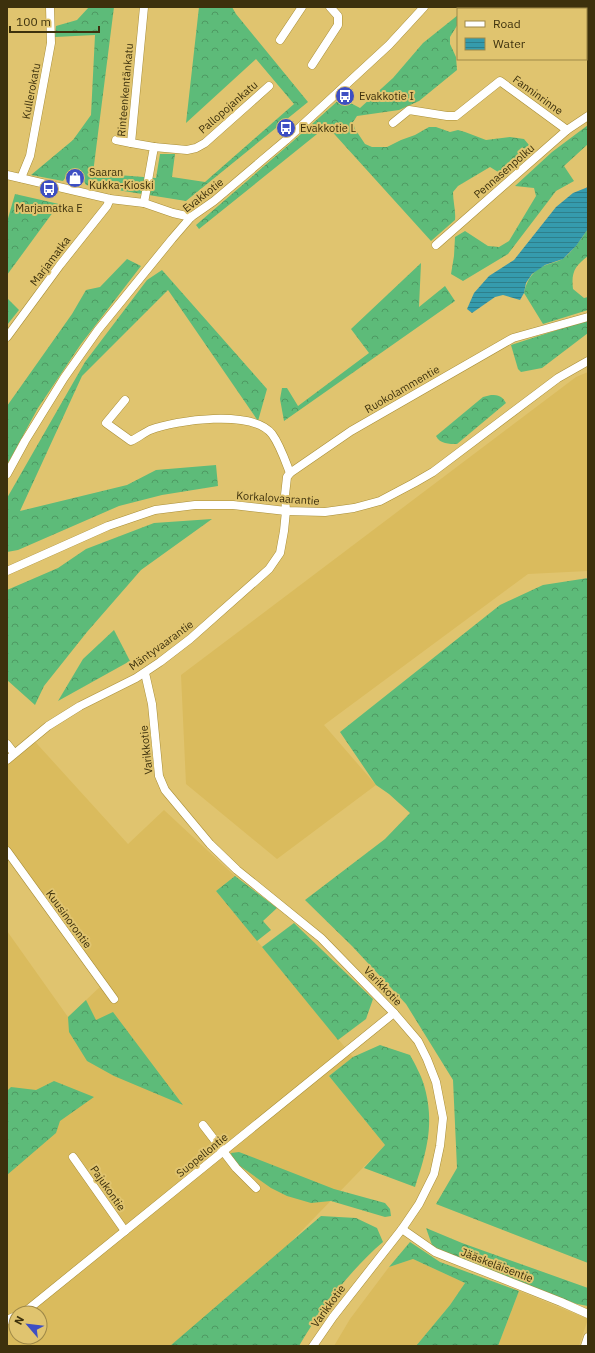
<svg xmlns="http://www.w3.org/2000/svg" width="595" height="1353" font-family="'IBM Plex Sans',sans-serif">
<defs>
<pattern id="forest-crowns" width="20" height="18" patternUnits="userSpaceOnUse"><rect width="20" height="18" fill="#5dbb79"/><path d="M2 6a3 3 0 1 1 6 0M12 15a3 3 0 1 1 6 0" fill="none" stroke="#4e9962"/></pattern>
<pattern id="water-rules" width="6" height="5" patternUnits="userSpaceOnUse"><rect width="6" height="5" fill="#359bad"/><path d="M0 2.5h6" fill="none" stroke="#2e7f8b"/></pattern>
</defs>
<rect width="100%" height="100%" fill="#e0c46f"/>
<g fill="#dabb5d" fill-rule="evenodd">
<polygon points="588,372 588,571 528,574 324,725 376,785 277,859 186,784 181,675 576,377"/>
<path d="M29 735 128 844 164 810 235 876 216 891 353 1057 329 1076 385 1145 216 1319 180 1346H7V931L68 1017 103 984 7 849V757ZM16 1313H40V1337H16Z"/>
<polygon points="413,1259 465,1283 450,1305 416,1346 334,1346 350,1319 389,1267"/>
<polygon points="519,1291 588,1319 579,1346 498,1346"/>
</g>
<g fill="url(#forest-crowns)">
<polygon points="89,7 114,7 93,173 156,178 160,154 175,154 172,177 205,182 294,104 256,59 186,123 199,7 232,7 236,14 308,102 186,201 86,185 80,173 70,171 63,181 31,175 73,140 91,115 95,35 55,37 56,26 77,20"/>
<path d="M458 15V24L450 37V44L456 57 457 70 419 101 399 110 357 116 353 122 355 129 365 144 372 147H387L401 140 415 135 429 127H436L450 132 458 130 465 132 486 140 510 137 524 139 529 145C530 147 530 149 530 151 528 161 511 171 503 175L490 167 458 186 453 192C453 202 456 211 455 220L431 241 327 126 199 229 196 225 292 142 341 98 360 108 393 78 423 43Z"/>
<polygon points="588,125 588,144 564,166 574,181 556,191 508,254 463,281 451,274 454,256 455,237 465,231 488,246 499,247 509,241 536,196 534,188 515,186 552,152"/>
<polygon points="15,194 59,204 7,275 7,222"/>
<path d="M588 229V256C575 266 571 272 573 289L584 298 588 297V310L543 324 524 293C527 278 535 268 549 264 554 262 560 261 564 258 573 251 581 239 588 229Z"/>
<polygon points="127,259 141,266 81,344 38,408 7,465 7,406 72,314 86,290 100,287"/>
<polygon points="421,263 419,307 445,286 455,301 284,421 280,399 282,388 287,388 298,406 369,353 351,329"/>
<polygon points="162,270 267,389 258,421 168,290 82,376 20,511 127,485 156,470 216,465 218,486 162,495 119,506 18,550 7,552 7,498 85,362 147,280"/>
<polygon points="7,298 19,310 7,325"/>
<polygon points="588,320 588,333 542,368 521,372 518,369 511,345"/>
<path d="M491 395C499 395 502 396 506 403L457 444C449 444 440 444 436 436L483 397Z"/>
<polygon points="212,519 141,570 87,632 44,686 35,705 7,680 7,590 58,568 86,549 154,523"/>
<polygon points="588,578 588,1263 436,1204 457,1168 453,1080 406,1004 352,946 305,900 385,839 410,813 389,794 376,785 340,732 500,605 543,585"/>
<polygon points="114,630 130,661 58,701 83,659"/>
<polygon points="235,876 277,908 263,921 271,930 257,941 216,891"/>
<polygon points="294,923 373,999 366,1019 338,1040 262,947"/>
<polygon points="86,1000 96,1020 113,1012 183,1105 114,1076 87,1061 69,1032 68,1017"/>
<path d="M380 1045 410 1055C415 1064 421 1075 424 1085 435 1123 427 1151 415 1187L364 1168 385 1145 329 1076 353 1057Z"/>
<polygon points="54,1081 94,1097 60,1121 56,1133 7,1175 7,1091 11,1087 36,1090"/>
<polygon points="239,1152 334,1189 385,1203 390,1209 391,1216 385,1217 331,1201 311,1203 287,1196 271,1188 233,1161 231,1153"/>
<path d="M321 1216 356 1218 377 1228 383 1242C351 1269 320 1310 299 1346H170Z"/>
<polygon points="426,1228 462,1243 588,1288 588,1306 577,1304 442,1255 432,1245"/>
<polygon points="410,1242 440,1262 519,1291 498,1346 416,1346 450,1305 465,1283 413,1259 389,1267"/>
</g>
<polygon fill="url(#water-rules)" points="588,187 588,229 576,246 563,259 545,265 532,274 526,283 524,293 520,300 503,295 495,297 472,313 467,309 474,293 489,276 514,260 556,207 573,193"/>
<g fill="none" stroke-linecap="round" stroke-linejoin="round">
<defs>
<g id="minor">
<polyline points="573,9 576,7"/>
<polyline points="280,40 302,7"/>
<polyline points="312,65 338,25 338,16 330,7"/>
<polyline points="393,123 409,110 447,116 456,116 500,81 567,130"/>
<polyline points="116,140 131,143"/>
<polyline points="154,147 187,150 196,148 205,143 269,86"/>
<polyline points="7,175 110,199 144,203 173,213 191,217"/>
<polyline points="21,178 30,156 51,43 50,7"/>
<polyline points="144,203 154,147 131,143 144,7"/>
<polyline points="436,245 567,130 588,116"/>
<polyline points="7,337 60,265 107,206 110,199"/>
<polyline points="290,473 351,431 513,338 588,317"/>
<polyline points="7,474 25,441 64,378 98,330 172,239 191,217 214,201 286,140 389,45 424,7"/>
<polyline points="7,571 108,526 155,510 195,505 233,505 286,511 325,512 354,508 380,501 414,483 433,472 558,378 588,361"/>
<polyline points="145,673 152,704 159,776 165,790 210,844 237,870 321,938 394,1013 418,1041 427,1059 436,1082 443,1118 440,1146 434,1174 419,1204 402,1229 333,1317 313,1346"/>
<polyline points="7,744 14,753"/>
<path d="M7 760 48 726 80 706 136 678 160 662 190 639 269 569 280 553 284 531 286 511 285 495 287 477 290 473C285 460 280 445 272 434 252 409 176 420 150 430 144 433 137 438 131 441L106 423 125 400"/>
<polyline points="7,851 114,999"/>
<polyline points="203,1125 236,1168 256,1188"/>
<polyline points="73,1157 125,1231"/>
<polyline points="402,1229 435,1252 561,1302 588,1314"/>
<polyline points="22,1313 26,1311 394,1013"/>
<polyline points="7,1320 16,1316"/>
<polyline points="585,1346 588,1337"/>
</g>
</defs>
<use href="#minor" stroke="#a98e37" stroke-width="9"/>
<use href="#minor" stroke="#fff" stroke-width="8"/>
</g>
<defs>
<symbol id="bus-disc" viewBox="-11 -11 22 22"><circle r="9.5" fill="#3e4fc3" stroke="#e0c46f"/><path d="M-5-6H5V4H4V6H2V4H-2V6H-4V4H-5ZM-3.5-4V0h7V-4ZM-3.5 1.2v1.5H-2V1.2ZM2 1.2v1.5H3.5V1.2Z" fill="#fff"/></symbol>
<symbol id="shop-disc" viewBox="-11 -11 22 22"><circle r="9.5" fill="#3e4fc3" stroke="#e0c46f"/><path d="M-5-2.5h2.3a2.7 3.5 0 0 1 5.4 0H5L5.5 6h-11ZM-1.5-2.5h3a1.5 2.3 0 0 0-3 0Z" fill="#fff"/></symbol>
</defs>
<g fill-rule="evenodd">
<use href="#bus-disc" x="334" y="85" width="22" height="22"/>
<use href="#bus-disc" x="275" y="117" width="22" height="22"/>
<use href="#shop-disc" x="64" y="167" width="22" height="22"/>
<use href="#bus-disc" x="38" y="178" width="22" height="22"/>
</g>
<g text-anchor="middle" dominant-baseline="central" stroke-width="4" stroke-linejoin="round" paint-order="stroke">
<g font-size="11" fill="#3d310d" stroke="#e0c46f">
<text transform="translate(125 90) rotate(-85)">Rinteenkentänkatu</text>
<text transform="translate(31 91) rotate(-79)">Kullerokatu</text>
<text transform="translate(538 95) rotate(36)">Fanninrinne</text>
<text transform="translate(228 107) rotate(-41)">Pallopojankatu</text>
<text transform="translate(504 171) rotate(-41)">Pennasenpolku</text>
<text transform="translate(203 195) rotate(-38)">Evakkotie</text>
<text transform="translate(50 261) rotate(-53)">Marjamatka</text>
<text transform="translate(402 389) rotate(-30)">Ruokolammentie</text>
<text transform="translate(278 498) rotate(4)">Korkalovaarantie</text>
<text transform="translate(161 645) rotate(-36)">Mäntyvaarantie</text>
<text transform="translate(146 750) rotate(-96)">Varikkotie</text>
<text transform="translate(69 919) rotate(54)">Kuusinorontie</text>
<text transform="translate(383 986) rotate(46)">Varikkotie</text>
<text transform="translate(202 1155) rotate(-39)">Suopellontie</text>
<text transform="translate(108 1188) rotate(55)">Pajukontie</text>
<text transform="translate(497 1265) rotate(21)">Jääskeläisentie</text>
<text transform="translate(328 1306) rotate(-54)">Varikkotie</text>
</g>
<g font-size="11" fill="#3d310d" stroke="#e0c46f" text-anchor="start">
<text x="359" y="96">Evakkotie I</text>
<text x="300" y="128">Evakkotie L</text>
<text x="89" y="172">Saaran<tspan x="89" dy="13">Kukka-Kioski</tspan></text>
<text x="49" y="208" text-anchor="middle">Marjamatka E</text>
</g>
</g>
<rect width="595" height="1353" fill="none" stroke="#3d310d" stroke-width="16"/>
<rect x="457" y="8" width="130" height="52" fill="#e0c46f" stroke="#9f8948"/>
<rect x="465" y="21" width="20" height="6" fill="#ffffff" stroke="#9f8948"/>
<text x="493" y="28" font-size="12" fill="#3d310d">Road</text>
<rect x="465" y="38" width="20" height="12" fill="url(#water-rules)" stroke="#9f8948"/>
<text x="493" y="48" font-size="12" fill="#3d310d">Water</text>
<g transform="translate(28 1325) rotate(298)"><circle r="19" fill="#e0c46f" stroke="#9f8948"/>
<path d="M0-3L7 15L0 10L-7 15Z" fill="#3e4fc3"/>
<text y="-6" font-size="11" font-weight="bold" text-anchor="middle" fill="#3d310d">N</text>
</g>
<path d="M10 26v6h89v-6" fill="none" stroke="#3d310d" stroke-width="2"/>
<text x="16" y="26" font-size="12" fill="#3d310d" stroke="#e0c46f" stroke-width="3" paint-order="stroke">100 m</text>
</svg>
